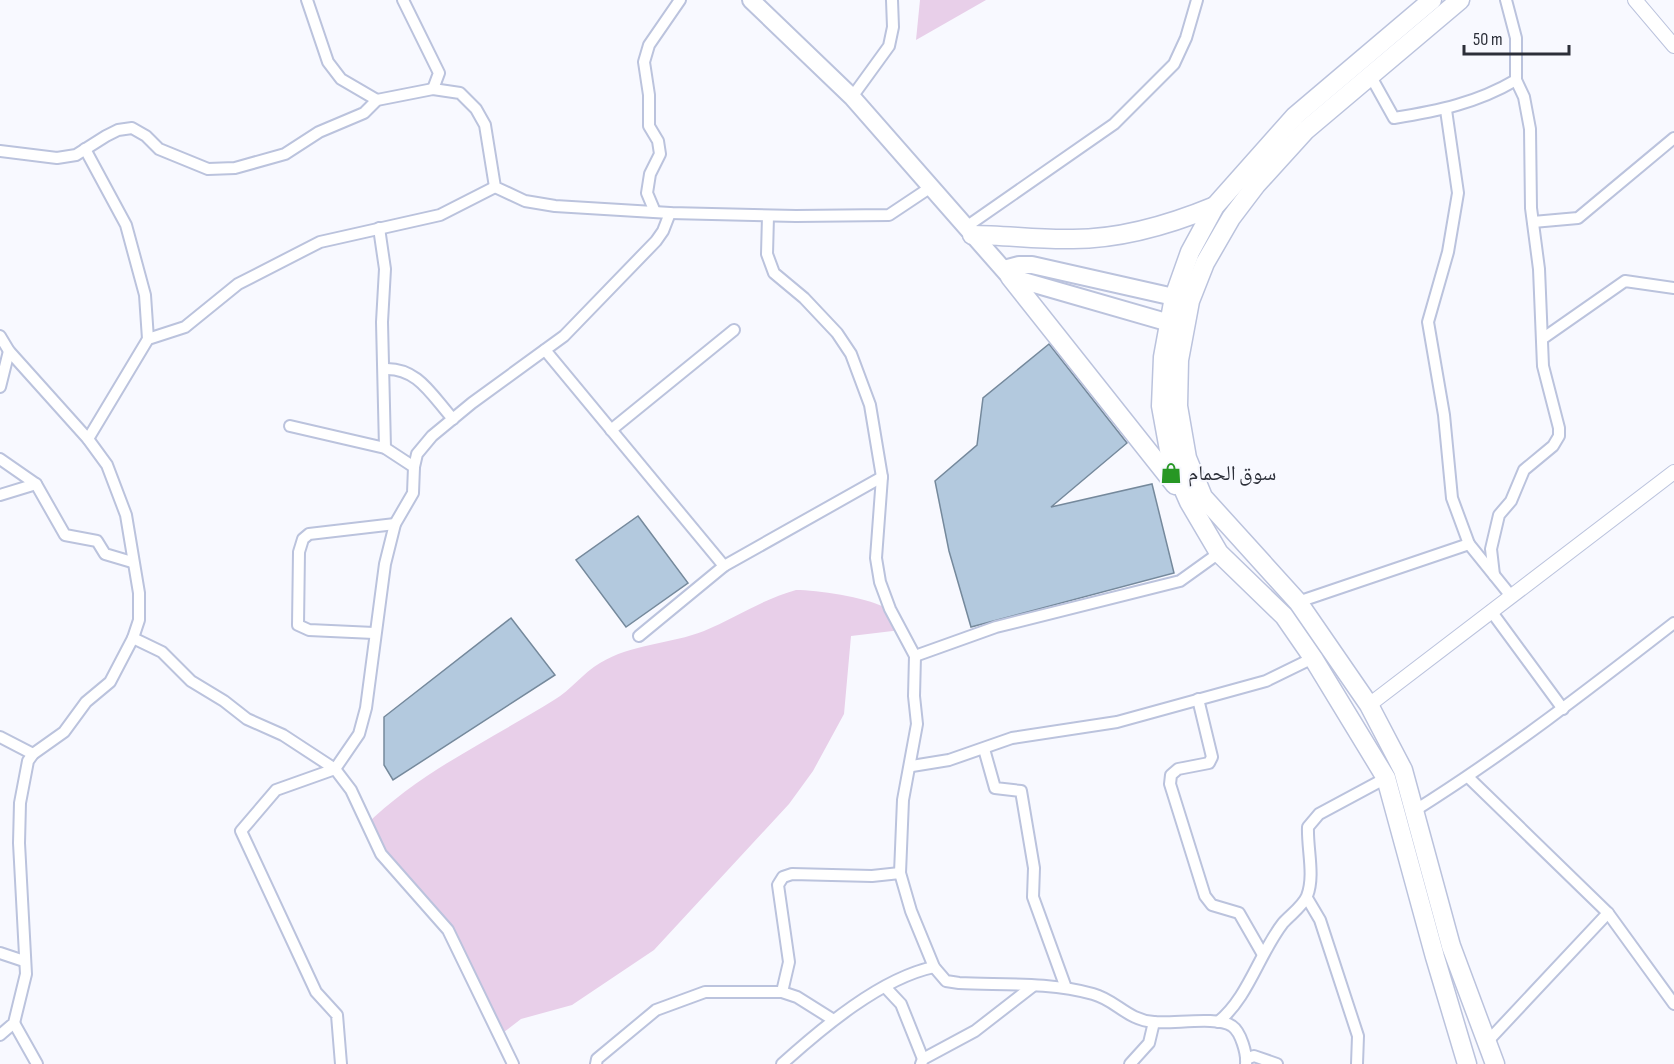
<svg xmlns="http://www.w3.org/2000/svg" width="1674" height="1064" font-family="'Sofia Sans Condensed','Noto Naskh Arabic',sans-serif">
<rect width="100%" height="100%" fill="#f8f9ff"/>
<g fill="#e8cfe9">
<polygon points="920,0 986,0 916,40"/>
<path d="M796 590C817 590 865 597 884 607 890 611 896 623 901 630L851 636 844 714 813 771 789 804 654 950 572 1005 521 1019 500 1035 448 930 365 826C419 772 490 740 554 700 571 690 583 673 600 663 631 644 671 644 704 631 735 618 763 599 796 590Z"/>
</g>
<g fill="#b3c9de" stroke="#75899c" stroke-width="1.5">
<polygon points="1049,344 1127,443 1051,507 1152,484 1174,573 971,627 949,551 935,481 977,445 983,398"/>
<polygon points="638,516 688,583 626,627 576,560"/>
<polygon points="511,618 555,675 393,780 384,765 384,717"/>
</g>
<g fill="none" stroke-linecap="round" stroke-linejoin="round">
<defs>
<g id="minor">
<polyline points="307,0 328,62 341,79 377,100"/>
<polyline points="403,0 439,73 433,89"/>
<path d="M1370 75 1394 118C1438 111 1477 103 1516 80"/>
<polyline points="852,97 889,46 893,27 892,0"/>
<polyline points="1446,110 1458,193 1448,252 1428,322 1444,415 1452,498 1469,544"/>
<polyline points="85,149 126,225 145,295 148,339"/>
<polyline points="0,151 57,158 76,155 106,136 118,130 132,128 146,136 159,149 208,169 235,168 285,154 319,132 364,113 377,100 433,89 460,93 476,109 485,125 495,187 525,201 555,206 670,213 796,216 889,215 931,187"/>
<polyline points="655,212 647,193 650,174 660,154 658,141 649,126 649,95 644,62 649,45 680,0"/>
<path d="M768 216 767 254 774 273 804 298 837 333 851 354 870 405 882 477 876 558 880 582 890 609 915 656 914 696 917 724 903 800 900 873 911 911 934 967 946 981 959 983C1003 985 1050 982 1093 994 1116 1000 1127 1020 1154 1022 1173 1024 1218 1016 1232 1026 1241 1032 1247 1054 1246 1064"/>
<polyline points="1533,222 1578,218 1674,138"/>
<polyline points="966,227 1114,124 1174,64 1186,38 1197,0"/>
<polyline points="379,228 385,269 382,322 385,448"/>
<polyline points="0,336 9,351 88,439 107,465 126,515 139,593 139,620 133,638 110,682 86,702 64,732 33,754 28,761 20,803 19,843 26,974 14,1023 0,1035"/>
<polyline points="1542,339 1625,281 1674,288"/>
<polyline points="545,350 724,566"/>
<path d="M384 369C418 367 432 396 453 419"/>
<polyline points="0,387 9,351"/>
<polyline points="290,426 385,448 414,467"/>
<polyline points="611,430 734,330"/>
<polyline points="88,439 148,339 185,327 238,284 320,242 440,215 495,187"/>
<polyline points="0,459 36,484 65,535 97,541 105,554 132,562"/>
<polyline points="0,495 36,484"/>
<polyline points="1494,575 1491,549 1499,515 1511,501 1524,470 1553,446 1559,436 1559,428 1543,366 1539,269 1531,208 1530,129 1524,97 1516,80 1516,38 1506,0"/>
<polyline points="1298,602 1469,544 1511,596"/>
<polyline points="1491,611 1563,709"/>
<polyline points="374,633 309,630 298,625 299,552 303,539 309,534 395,524"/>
<polyline points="639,636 724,566 882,477"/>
<polyline points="133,638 162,652 191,681 224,701 247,719 283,735 335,769 351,790 381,854 448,930 513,1064"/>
<polyline points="915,656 996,627 1180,581 1219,553"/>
<polyline points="1198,699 1212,757 1209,763 1178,769 1171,775 1170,784 1205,896 1212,905 1239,913 1262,953"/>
<polyline points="0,737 33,754"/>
<polyline points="984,749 995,788 1021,791 1034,868 1033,897 1066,988"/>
<polyline points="912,766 949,760 1012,738 1117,722 1266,681 1313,658"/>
<polyline points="1468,777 1608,913 1674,1004"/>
<path d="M1414 811C1505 754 1589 689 1674 623"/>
<polyline points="1307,898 1320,920 1358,1036 1357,1064"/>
<polyline points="0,953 24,961"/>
<polyline points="886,988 901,1004 923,1059"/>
<polyline points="782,992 789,962 778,885 783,877 792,874 872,876 900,873"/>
<path d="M1218 1022C1248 998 1259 954 1283 923 1290 915 1303 906 1307 896 1315 876 1307 848 1308 827L1319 814 1386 778"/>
<polyline points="14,1023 37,1064"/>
<polyline points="1487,1042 1608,913"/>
<polyline points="1246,1059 1254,1056 1277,1064"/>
<polyline points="341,1064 337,1015 316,992 241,831 276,790 335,769 359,734 366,708 385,564 395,524 413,493 414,467 417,454 432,436 472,403 564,336 656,241 663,231 670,213"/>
<polyline points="596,1064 597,1059 656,1010 705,992 782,992 797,997 832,1019"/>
<path d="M782 1064C822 1028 881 978 934 967"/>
<polyline points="921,1064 923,1059 975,1031 1033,986"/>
<polyline points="1130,1064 1149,1043 1154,1022"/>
</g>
<g id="tertiary">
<polyline points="1635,0 1674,46"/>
<polyline points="1369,705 1674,472"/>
</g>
<g id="secondary">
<polyline points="751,0 852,97 1010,277 1180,326"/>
<polyline points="1004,269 1019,265 1032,265 1187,300"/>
</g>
<g id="primary">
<polyline points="1432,0 1295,116 1215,206 1190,252 1174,297 1163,357 1161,406 1171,461 1189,502 1219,553 1284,616 1313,658 1386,778 1435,957 1467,1064"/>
<polyline points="1460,0 1306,130 1256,185 1231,218 1205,263 1190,301 1179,360 1178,406 1187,458 1203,497 1298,602 1369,705 1403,770 1451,946 1495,1064"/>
<path d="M972 235C1005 235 1039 240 1073 239 1122 239 1169 225 1215 206"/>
<polyline points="1010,277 1175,485"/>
</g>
</defs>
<use href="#minor" stroke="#bbc3dd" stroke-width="14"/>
<use href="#tertiary" stroke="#bbc3dd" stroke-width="16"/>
<use href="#secondary" stroke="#bbc3dd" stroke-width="20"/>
<use href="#primary" stroke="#bbc3dd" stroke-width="21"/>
<use href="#minor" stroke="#fff" stroke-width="10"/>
<use href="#tertiary" stroke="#fff" stroke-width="14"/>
<use href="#secondary" stroke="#fff" stroke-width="16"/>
<use href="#primary" stroke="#fff" stroke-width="18"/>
</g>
<defs>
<symbol id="shop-bare" viewBox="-9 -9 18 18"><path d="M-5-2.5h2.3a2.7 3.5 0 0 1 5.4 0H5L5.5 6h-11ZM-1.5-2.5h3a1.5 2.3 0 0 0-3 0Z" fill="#279724" stroke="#f8f9ff" stroke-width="2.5" paint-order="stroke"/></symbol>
</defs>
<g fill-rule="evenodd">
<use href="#shop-bare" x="1156" y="458" width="30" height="30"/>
</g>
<g text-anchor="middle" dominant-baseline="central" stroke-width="4.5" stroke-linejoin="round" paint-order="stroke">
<g font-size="21" fill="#2c2f39" stroke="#f8f9ff" text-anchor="start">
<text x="1188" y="473">سوق الحمام</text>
</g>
</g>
<path d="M1464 45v9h105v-9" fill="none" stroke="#2c2f39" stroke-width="3"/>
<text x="1473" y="45" font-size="18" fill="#2c2f39" stroke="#f8f9ff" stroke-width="4.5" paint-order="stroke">50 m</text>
</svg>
